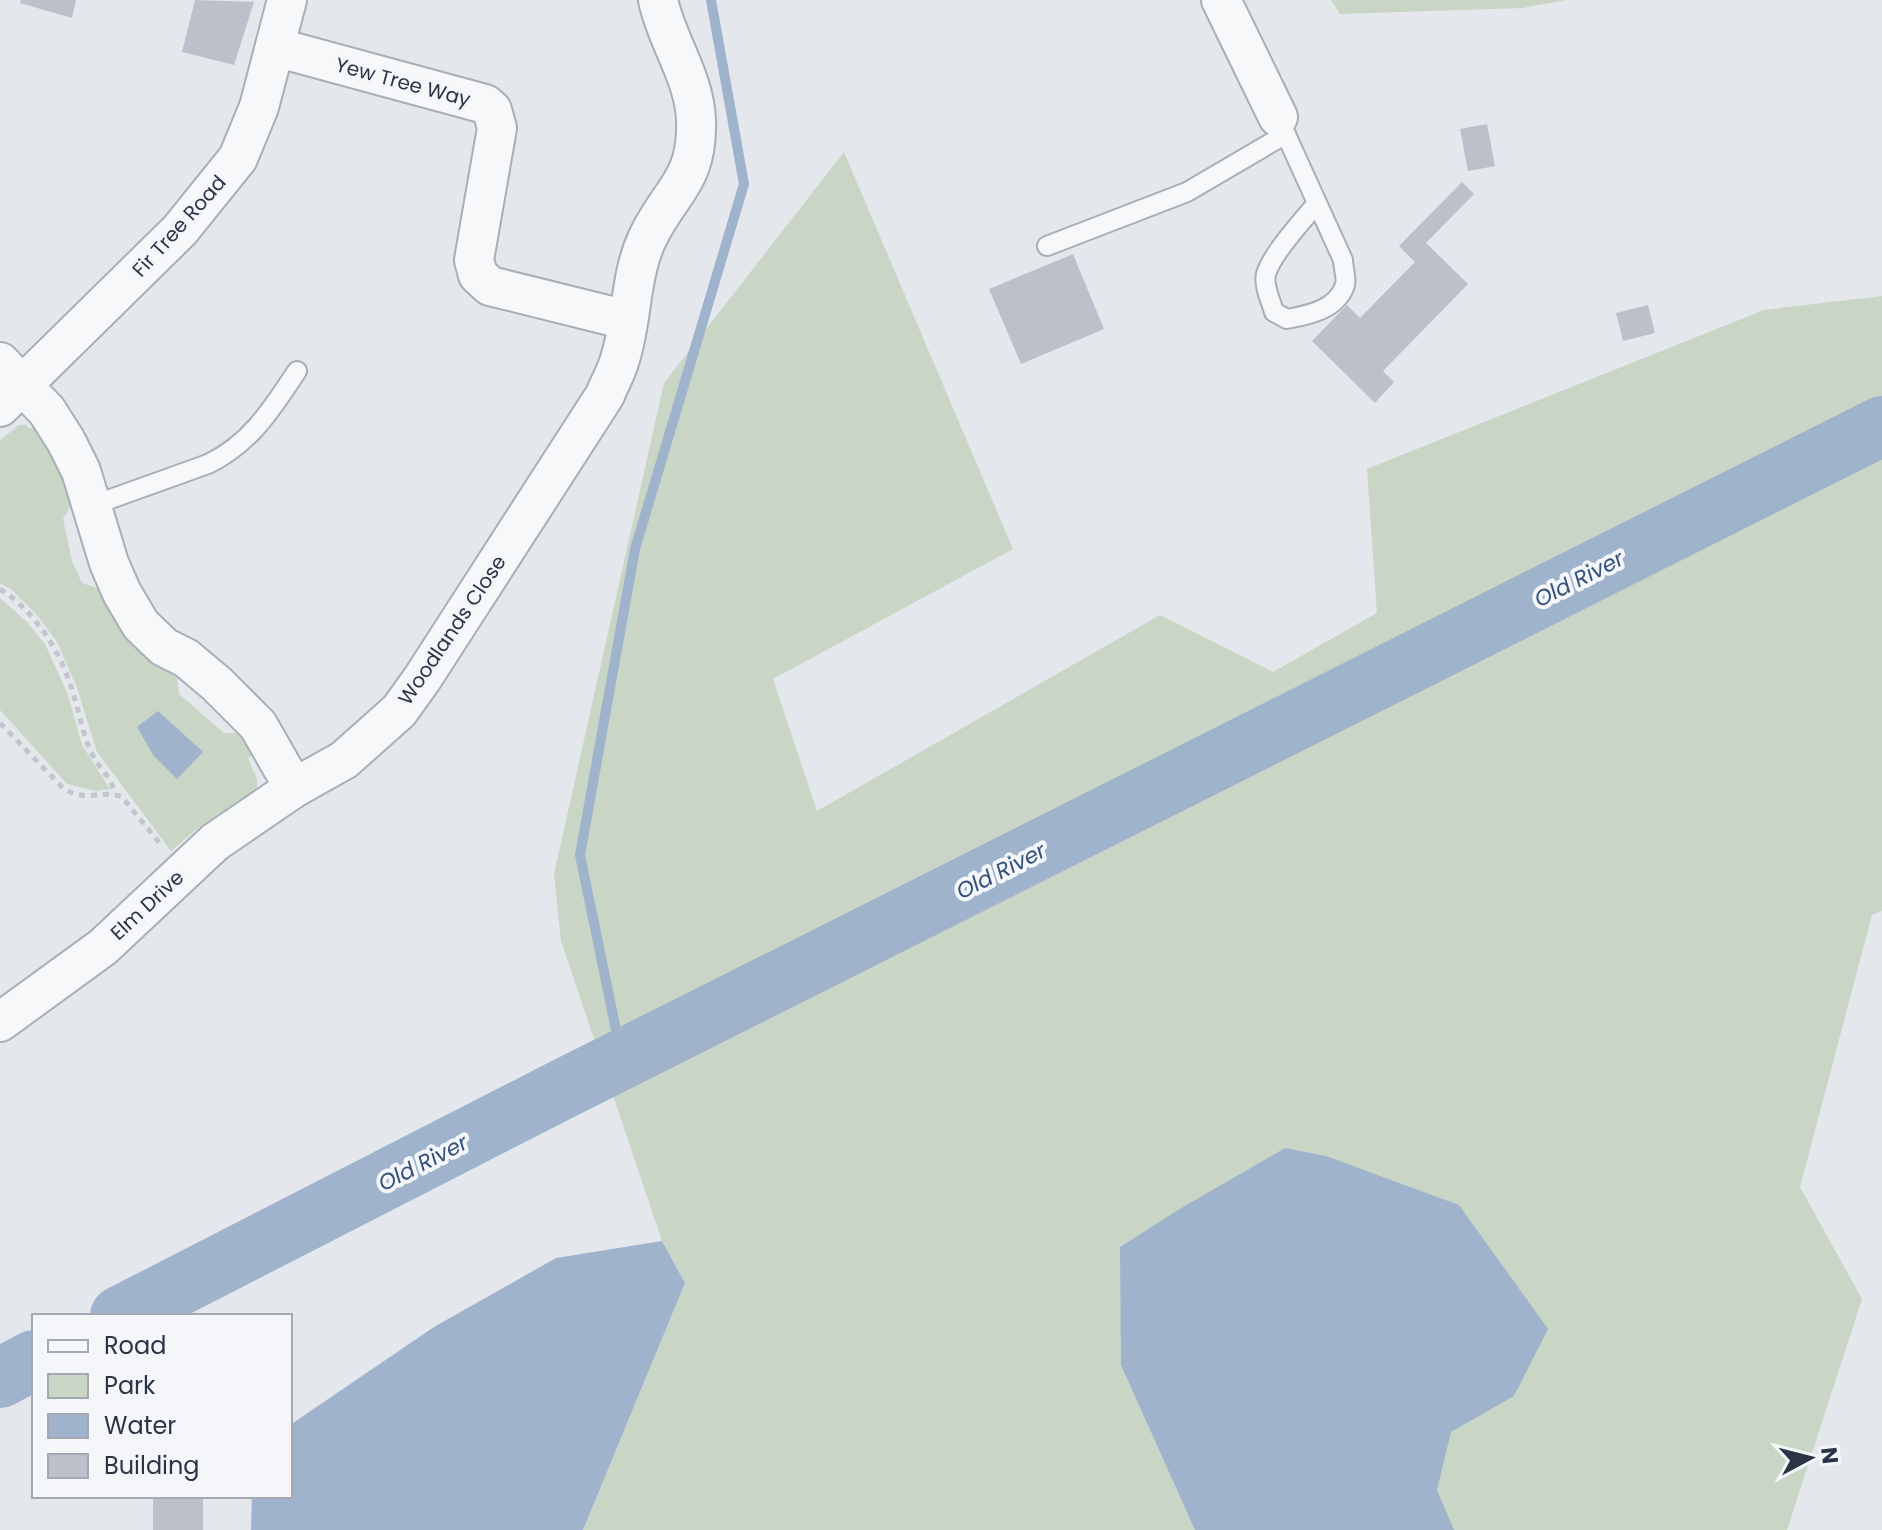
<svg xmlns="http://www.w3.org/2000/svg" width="1882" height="1530" font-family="Poppins,sans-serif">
<rect width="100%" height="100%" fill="#e4e7ec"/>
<g fill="#c9d6c5">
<polygon points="1331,0 1566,0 1523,8 1340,14"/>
<polygon points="844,152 1013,549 773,679 817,811 1160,615 1273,672 1377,613 1367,469 1764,310 1882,296 1882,911 1872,915 1800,1187 1862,1299 1787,1530 583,1530 685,1283 662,1241 561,941 554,874 664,383"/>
<polygon points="36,424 60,458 73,502 63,519 72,561 82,583 97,588 100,593 104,591 174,670 173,674 177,679 179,694 224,733 239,733 242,737 245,736 254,754 248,758 257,779 257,788 194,831 171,851 97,752 76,685 57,642 37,615 12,590 0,583 0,440 19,425 26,425 30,429"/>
<polygon points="0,598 27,622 45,644 68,695 82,745 110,789 96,791 67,784 0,710"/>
</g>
<g fill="#9fb4cc">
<polygon points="158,711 203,752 177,779 153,755 137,727"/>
<polygon points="1285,1148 1326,1156 1459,1205 1548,1329 1514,1396 1451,1432 1437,1490 1454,1530 1195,1530 1121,1365 1120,1247 1178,1210"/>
<polygon points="662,1241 685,1283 583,1530 251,1530 252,1496 290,1496 290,1425 434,1327 556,1258"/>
</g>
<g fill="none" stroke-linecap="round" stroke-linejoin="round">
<polyline stroke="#9fb4cc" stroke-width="10" points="622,1059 580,855 635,549 744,184 711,0"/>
<g stroke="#9fb4cc" stroke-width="60">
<polyline points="120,1316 555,1093 1882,426"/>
<polyline points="0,1378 34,1360"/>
</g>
</g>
<g fill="#bbc0ca">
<polygon points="21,0 76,0 72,18 20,3"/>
<polygon points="195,0 254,2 234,65 182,52"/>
<polygon points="1487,124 1495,166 1468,171 1460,129"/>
<polygon points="1462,182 1474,194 1426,243 1468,284 1383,371 1394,382 1375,403 1312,341 1347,305 1360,318 1415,262 1399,246"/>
<polygon points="1073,254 1104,329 1021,364 989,289"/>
<polygon points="1648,305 1655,333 1623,341 1616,313"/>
<rect x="153" y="1496" width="50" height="34"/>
</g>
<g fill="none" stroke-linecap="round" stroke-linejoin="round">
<defs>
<g id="lane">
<path d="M1278 117 1343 260C1343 267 1347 278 1345 285 1337 310 1308 315 1287 319L1274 312C1271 301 1263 285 1266 274 1273 252 1302 222 1316 204"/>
<polyline points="1047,246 1187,192 1286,134"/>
<path d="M91 506 208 464C250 444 272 409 297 371"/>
</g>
<g id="street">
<polyline points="1221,0 1278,117"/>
<polyline points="275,47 485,104 492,110 497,128 474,260 478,275 490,286 627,320"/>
<path d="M0 362 47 411 66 441 81 471 109 563 122 593 141 625 164 647 186 658 217 684 258 725 294 788 344 760 399 711 422 679 605 395C609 384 616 373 619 362 633 322 629 276 648 237 670 191 698 181 696 121 695 78 667 42 658 0"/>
<polyline points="0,407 180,230 238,158 259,107 287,0"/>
<polyline points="0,1022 103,947 215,842 294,788"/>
</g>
</defs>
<use href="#lane" stroke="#a9aeb7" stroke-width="22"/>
<use href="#street" stroke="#a9aeb7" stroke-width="42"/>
<g stroke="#c2c5cb" stroke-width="5" stroke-dasharray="6 6" stroke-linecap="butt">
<path d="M0 589C32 609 57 646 69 681 78 705 81 729 91 752 98 768 112 777 115 794"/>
<path d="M0 723 64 789C89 803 103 789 122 797L162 846"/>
</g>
<use href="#lane" stroke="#f7f8fa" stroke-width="18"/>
<use href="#street" stroke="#f7f8fa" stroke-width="38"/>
</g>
<g text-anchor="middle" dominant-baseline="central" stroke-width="8" stroke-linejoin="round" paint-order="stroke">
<g font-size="20" fill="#2b3445" stroke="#f4f6f9">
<text transform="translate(403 82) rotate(15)">Yew Tree Way</text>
<text transform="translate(179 226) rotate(-48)">Fir Tree Road</text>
<text transform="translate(452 630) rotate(-56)">Woodlands Close</text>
<text transform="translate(147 905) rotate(-43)">Elm Drive</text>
</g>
<g font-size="22" font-style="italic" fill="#34527a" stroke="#f4f6f9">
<text transform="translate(1579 579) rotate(-27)">Old River</text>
<text transform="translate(1001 871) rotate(-27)">Old River</text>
<text transform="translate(423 1163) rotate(-27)">Old River</text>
</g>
</g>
<rect x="32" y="1314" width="260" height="184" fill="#f4f6f9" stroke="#a4a8b1" stroke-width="2"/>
<rect x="48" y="1340" width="40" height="12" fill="#f7f8fa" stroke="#a4a8b1" stroke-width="2"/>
<text x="104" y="1354" font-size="24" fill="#2b3445">Road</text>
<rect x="48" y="1374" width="40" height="24" fill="#c9d6c5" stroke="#a4a8b1" stroke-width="2"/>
<text x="104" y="1394" font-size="24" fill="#2b3445">Park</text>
<rect x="48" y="1414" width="40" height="24" fill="#9fb4cc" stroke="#a4a8b1" stroke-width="2"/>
<text x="104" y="1434" font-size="24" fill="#2b3445">Water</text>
<rect x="48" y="1454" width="40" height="24" fill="#bbc0ca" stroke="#a4a8b1" stroke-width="2"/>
<text x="104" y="1474" font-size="24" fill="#2b3445">Building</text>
<g transform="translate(1810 1458) rotate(83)" stroke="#f4f6f9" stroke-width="6" paint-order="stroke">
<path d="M0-6L14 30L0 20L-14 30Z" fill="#2b3445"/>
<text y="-12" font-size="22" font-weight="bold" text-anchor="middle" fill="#2b3445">N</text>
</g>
</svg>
